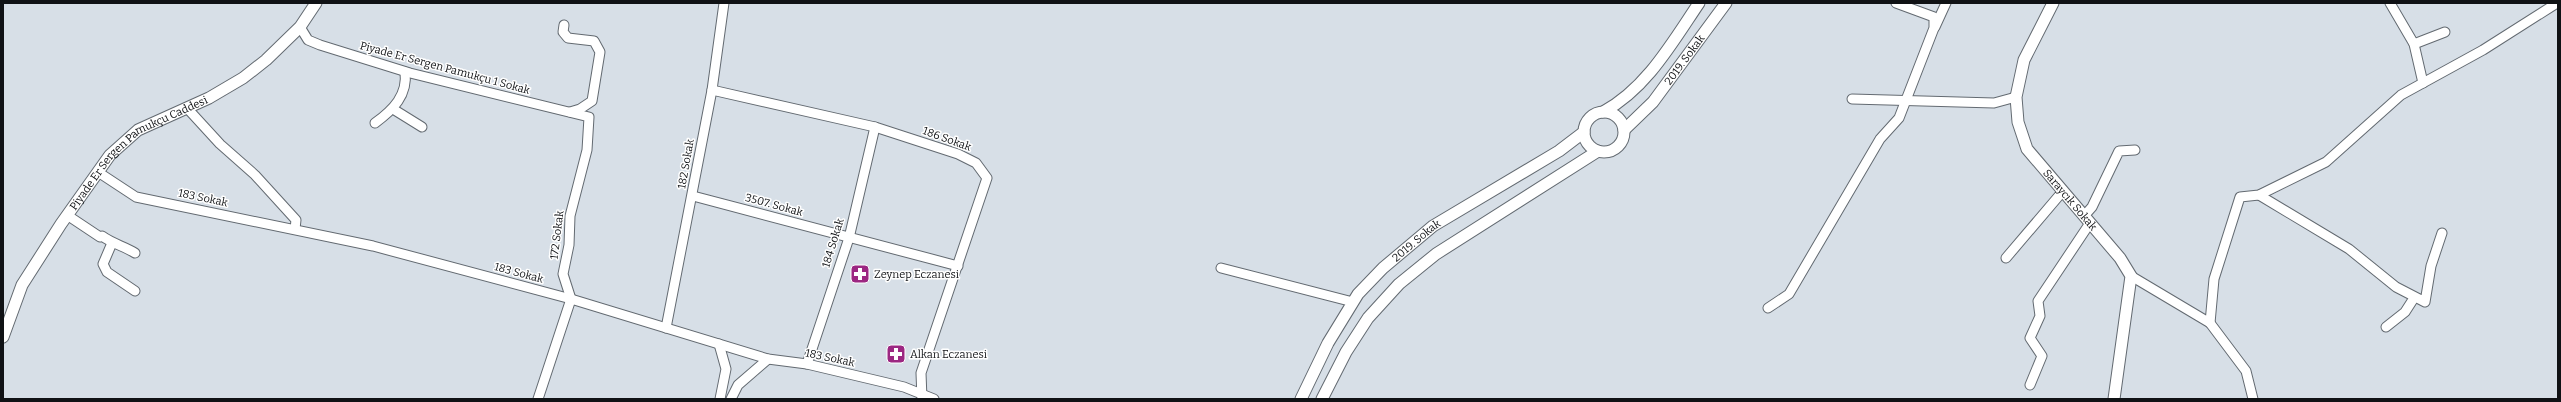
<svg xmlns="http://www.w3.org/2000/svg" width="2561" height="402" font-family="Bitter,serif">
<rect width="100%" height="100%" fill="#d7dfe7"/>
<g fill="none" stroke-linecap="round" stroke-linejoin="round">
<defs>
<g id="minor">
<polyline points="2390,3 2414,44 2423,83"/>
<polyline points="564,25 563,32 568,38 594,41 600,52 592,101 580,109 570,112"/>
<polyline points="300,27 308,40 320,45 410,73 589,117 587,150 570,216 569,245 563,274 571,299 538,399"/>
<polyline points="1935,27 1946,3"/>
<polyline points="2414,44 2445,32"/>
<polyline points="712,90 875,127 958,154 976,163 987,178 921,373 922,399"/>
<polyline points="1852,99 1994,103 2016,97"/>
<polyline points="187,108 220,144 255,175 296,220 295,229"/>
<polyline points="393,109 422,127"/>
<path d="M375 123C393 110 408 95 405 72"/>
<polyline points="98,172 136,197 373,246 571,299 768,359 807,364 904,387 934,399"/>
<polyline points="2259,195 2349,249 2396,287 2425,302 2431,266 2442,233"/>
<polyline points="693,196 958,266"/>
<path d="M67 215 100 237 102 236C113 244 124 246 135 253"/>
<polyline points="2084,216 2092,207 2119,151 2135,150"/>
<polyline points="112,243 103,264 107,272 135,291"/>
<polyline points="2006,258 2063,191"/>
<polyline points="1221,268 1353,302"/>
<polyline points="2131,276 2210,323 2214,279 2240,197 2259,195 2326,162 2401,95 2483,50 2557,3"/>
<polyline points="1768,308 1789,294 1880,139 1899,118 1934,28 1934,17 1896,3"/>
<polyline points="2210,323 2246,371 2253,399"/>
<polyline points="2386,327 2405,312 2414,298"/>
<polyline points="666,328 712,90 724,3"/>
<polyline points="719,344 726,369 720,399"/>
<polyline points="807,364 849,238 875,127"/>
<polyline points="2030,385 2042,356 2030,338 2040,316 2038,301 2090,223"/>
<polyline points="731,399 738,385 768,359"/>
</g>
<g id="tertiary">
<path id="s1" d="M2053 3 2024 60 2016 97 2018 122 2027 149 2120 258 2131 276 2114 399"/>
<path d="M1603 112C1646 89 1672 43 1699 3"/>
<circle cx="1604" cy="132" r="20"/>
<path id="s2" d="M1624 130 1653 102 1726 3"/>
<path id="s3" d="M3 337 22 285 61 224 110 155 138 130 209 98 243 78 266 60 300 27 316 3"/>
<path id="s4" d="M1301 399 1328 343 1358 294 1383 268 1433 226 1559 151 1584 132"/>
<polyline points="1322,399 1346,352 1368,318 1399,284 1436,254 1598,151"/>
</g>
</defs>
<use href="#minor" stroke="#636a71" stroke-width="11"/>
<use href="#tertiary" stroke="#636a71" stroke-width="13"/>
<use href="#minor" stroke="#fff" stroke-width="9"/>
<use href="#tertiary" stroke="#fff" stroke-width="11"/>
</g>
<defs>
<symbol id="pharmacy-square" viewBox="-11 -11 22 22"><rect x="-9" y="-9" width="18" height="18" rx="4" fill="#9c2782" stroke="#fff"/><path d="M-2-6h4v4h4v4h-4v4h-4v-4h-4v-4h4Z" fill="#fff"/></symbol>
</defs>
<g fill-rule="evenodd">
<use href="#pharmacy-square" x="849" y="263" width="22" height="22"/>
<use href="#pharmacy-square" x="885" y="343" width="22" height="22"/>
</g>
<g text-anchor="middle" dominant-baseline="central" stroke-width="3" stroke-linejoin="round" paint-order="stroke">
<g font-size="11" fill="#101215" stroke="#fff">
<text stroke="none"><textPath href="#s2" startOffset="93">2019. Sokak</textPath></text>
<text transform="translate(445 68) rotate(15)">Piyade Er Sergen Pamukçu 1 Sokak</text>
<text transform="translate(947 139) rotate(20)">186 Sokak</text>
<text stroke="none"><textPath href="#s3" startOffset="236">Piyade Er Sergen Pamukçu Caddesi</textPath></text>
<text transform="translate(686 164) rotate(-80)">182 Sokak</text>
<text transform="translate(203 198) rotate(12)">183 Sokak</text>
<text stroke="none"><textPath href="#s1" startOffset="222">Saraycık Sokak</textPath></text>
<text transform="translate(774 205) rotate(15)">3507. Sokak</text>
<text transform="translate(557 235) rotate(-83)">172 Sokak</text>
<text stroke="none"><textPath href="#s4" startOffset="199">2019. Sokak</textPath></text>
<text transform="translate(833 243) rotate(-73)">184 Sokak</text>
<text transform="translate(519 273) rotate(15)">183 Sokak</text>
<text transform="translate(830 358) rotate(12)">183 Sokak</text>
</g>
<g font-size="11" fill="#101215" stroke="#fff" text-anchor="start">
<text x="874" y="274">Zeynep Eczanesi</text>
<text x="910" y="354">Alkan Eczanesi</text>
</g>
</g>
<rect width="2561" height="402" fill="none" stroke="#101215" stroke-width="8"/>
</svg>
